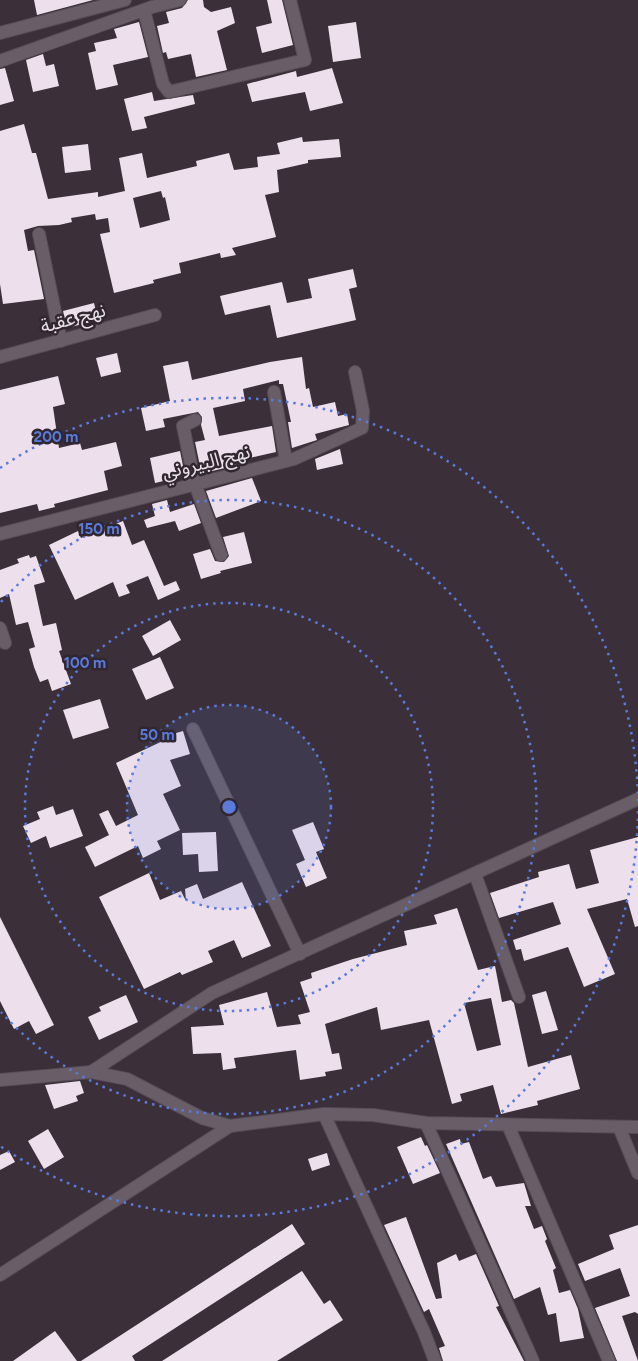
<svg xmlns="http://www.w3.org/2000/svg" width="638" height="1361" font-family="Figtree,'Noto Sans Arabic',sans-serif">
<rect width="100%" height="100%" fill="#3b303a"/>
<g fill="#ede0ec" fill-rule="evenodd">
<polygon points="34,0 93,0 37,15"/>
<polygon points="188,0 203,0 204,7 211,12 231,7 235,23 217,31 227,70 196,77 191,54 168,59 166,52 163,53 157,26 169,23 166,12 182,8"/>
<polygon points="267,0 282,0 293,45 262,53 256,27 272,23"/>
<polygon points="139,22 148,57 113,65 118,85 96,90 88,53 96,51 94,43 117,38 114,29"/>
<polygon points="356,22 361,58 333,62 328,26"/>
<polygon points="43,54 46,66 54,64 59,86 33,92 26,60"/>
<polygon points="5,68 14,101 0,105 0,69"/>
<polygon points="332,68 343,103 310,111 305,92 252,102 247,84 296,71 297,77"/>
<polygon points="152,92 154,101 193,95 195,104 144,117 147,128 132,131 124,99"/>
<path d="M24 124 32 153H36L48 199 98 192V197L125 191 119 158 142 153 147 178 197 166 196 161 229 153 234 170 258 167 257 157 280 154 277 143 302 137 303 142 339 139 341 157 308 160V163L277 170 279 192 265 195 276 237 232 248 236 255 221 258 220 253 179 263 181 273 153 280 154 283 114 293 100 234 110 232 108 218 96 220 95 214 71 218 72 222 59 225 38 226 24 230 28 251 34 250 44 299 3 304 0 284V131ZM161 191 163 198 165 197 170 220 140 228 133 198Z"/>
<polygon points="88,144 91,170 65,173 62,147"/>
<polygon points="353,269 357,287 349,289 356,320 277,338 270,305 225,315 220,296 282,282 287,303 312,298 308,279"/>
<polygon points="94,303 98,320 67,328 63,311"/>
<polygon points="117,353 121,372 101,377 96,358"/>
<polygon points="302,357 306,389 309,388 313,407 335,402 338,416 347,414 349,425 315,434 317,440 292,448 288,422 291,422 283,384 279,384 279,380 243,389 245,401 213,408 219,436 272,426 276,452 245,459 246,463 208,472 205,465 200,466 195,442 205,440 201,425 202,417 198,412 163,419 165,427 146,431 141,408 170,401 163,366 188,361 192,380 270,362"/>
<polygon points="58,376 65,404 53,407 59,448 80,443 82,450 116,442 122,466 104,471 108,490 54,504 55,507 39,511 37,504 0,513 0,390"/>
<polygon points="340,449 343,464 317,470 315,459"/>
<polygon points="180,451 185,476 155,483 150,458"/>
<polygon points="252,478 261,501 216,518 206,491"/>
<polygon points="167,500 170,512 194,504 201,523 179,531 175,521 147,528 144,520 155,516 152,504"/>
<polygon points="123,521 132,545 144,540 164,586 176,581 180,590 158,600 148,576 126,585 130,593 119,597 113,582 75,600 49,545 78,531 81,538"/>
<polygon points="244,532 252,563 220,571 221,573 201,579 193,554 210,549 215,561 224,562 229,556 223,537"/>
<polygon points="29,555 30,558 36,556 45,582 34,585 43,626 56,623 62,650 59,651 71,684 52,691 48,679 40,682 34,667 29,649 35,647 28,622 16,625 9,594 0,598 0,570 19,563 17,559"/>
<polygon points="170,620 181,640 153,656 142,636"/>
<polygon points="160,657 174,688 146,700 132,669"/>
<polygon points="100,699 109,728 73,739 63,710"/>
<polygon points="183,731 190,754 170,760 181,786 163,794 180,830 157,841 161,849 143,858 138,846 95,867 85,847 109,835 99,814 108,810 116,826 138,815 116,763 167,739 166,736"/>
<polygon points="53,806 56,815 73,809 83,836 50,848 46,836 31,843 23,826 40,819 37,812"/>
<polygon points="313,822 324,849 316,852 327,878 306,887 296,864 305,860 292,830"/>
<polygon points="216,832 218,871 199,872 198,854 183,855 182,833"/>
<polygon points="638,837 638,926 635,927 627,899 587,909 615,974 584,987 568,947 524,961 521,949 516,950 513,940 561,924 553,902 499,918 490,893 539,877 538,872 569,864 576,889 599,883 590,850"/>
<polygon points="149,873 160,900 181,891 186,901 185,889 197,884 203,899 242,882 271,946 242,958 234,940 208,951 213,962 182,975 180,972 144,989 99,897"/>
<path d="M457 908 478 970 495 966 502 1002 511 1000 514 1003 528 1067 571 1055 580 1089 537 1101 538 1105 501 1114 493 1085 460 1094 462 1101 452 1104 429 1020 381 1030 377 1007 325 1024 332 1054 339 1053 342 1069 325 1072 326 1076 300 1080 296 1050 234 1058 236 1068 223 1070 221 1053 193 1054 191 1027 224 1025 219 1005 267 992 277 1027 301 1024 298 1015 310 1012 300 982 312 978 311 973 353 959 407 945 404 931 437 924 434 915ZM491 998 501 1045 477 1051 464 1003Z"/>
<polygon points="0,917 54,1025 36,1034 29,1021 14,1029 0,1001"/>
<polygon points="546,991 558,1030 542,1034 532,995"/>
<polygon points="126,995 138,1022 99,1040 88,1017 101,1011 99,1007"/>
<polygon points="80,1081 84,1093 76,1096 78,1101 54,1109 45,1085"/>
<polygon points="48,1129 64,1157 44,1169 28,1141"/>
<polygon points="421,1137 425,1146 427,1145 440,1173 413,1184 397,1147"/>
<polygon points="460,1139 461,1144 469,1142 483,1179 491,1176 496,1187 524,1183 531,1206 525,1206 534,1229 542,1226 547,1239 545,1241 556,1268 553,1270 559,1293 570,1290 578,1309 584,1338 560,1342 556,1313 548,1315 540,1287 514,1299 446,1144"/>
<polygon points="9,1151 15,1162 0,1170 0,1155"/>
<polygon points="327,1153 330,1165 312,1171 308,1159"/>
<polygon points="406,1217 436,1299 442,1298 437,1263 456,1254 459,1261 476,1254 499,1306 496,1307 524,1361 443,1361 439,1348 445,1346 429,1309 424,1312 384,1225"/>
<polygon points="292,1224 305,1244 132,1356 135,1361 81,1361"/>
<polygon points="638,1225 638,1314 635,1312 622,1316 638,1361 617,1361 595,1308 630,1296 620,1268 585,1281 578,1264 614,1249 609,1235"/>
<polygon points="302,1271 324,1304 330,1300 343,1320 277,1361 162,1361"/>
<polygon points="55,1331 77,1361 13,1361"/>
</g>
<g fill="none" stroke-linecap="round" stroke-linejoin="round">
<defs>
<g id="minor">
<polyline points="144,10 163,84 169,92 305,60 290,0"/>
<polyline points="0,33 125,0"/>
<polyline points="0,61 152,7 180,0"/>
<polyline points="39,234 61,341"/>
<polyline points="0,357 155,315"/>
<polyline points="274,392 286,461"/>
<polyline points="195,420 183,426 195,484 221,555"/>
<polyline points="0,534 294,459 362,428 363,411 355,372"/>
<polyline points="0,628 5,643"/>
<polyline points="193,729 300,954"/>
<polyline points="475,874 519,997"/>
<polyline points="91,1072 127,1079 202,1118 230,1126 324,1114 373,1115 426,1123 638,1127"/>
<polyline points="0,1080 91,1072 212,993 638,799"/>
<polyline points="324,1114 424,1332 435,1361"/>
<polyline points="426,1123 533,1361"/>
<polyline points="508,1125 609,1361"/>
<polyline points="619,1127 638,1173"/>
<polyline points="0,1275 230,1126"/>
</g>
</defs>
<use href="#minor" stroke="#554c54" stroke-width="14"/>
<use href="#minor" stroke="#695e68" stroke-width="12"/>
</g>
<circle cx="229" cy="807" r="102" fill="#5a7adc" fill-opacity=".12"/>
<g fill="none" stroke="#5a7adc" stroke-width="2.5" stroke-dasharray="2.5 5">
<circle cx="229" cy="807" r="102"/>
<circle cx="229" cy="807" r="204"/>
<path d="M1 602A307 307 0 1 1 1 1012"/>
<path d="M638 811A409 409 0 0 1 0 1146M0 468A409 409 0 0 1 638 803"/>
</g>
<g text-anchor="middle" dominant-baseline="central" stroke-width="5" stroke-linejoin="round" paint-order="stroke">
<g font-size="19" fill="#e7e0e6" stroke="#312730">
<text transform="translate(73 318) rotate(-15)">نهج عقبة</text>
<text transform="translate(206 462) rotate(-14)">نهج البيروني</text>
</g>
</g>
<circle cx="229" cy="807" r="8" fill="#5a7adc" stroke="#312730" stroke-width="2.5"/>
<g font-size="15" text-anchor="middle" font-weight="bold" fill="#5a7adc" stroke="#312730" stroke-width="5" stroke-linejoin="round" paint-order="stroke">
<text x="56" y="442">200 m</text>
<text x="99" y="534">150 m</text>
<text x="85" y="668">100 m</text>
<text x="157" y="740">50 m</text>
</g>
</svg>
